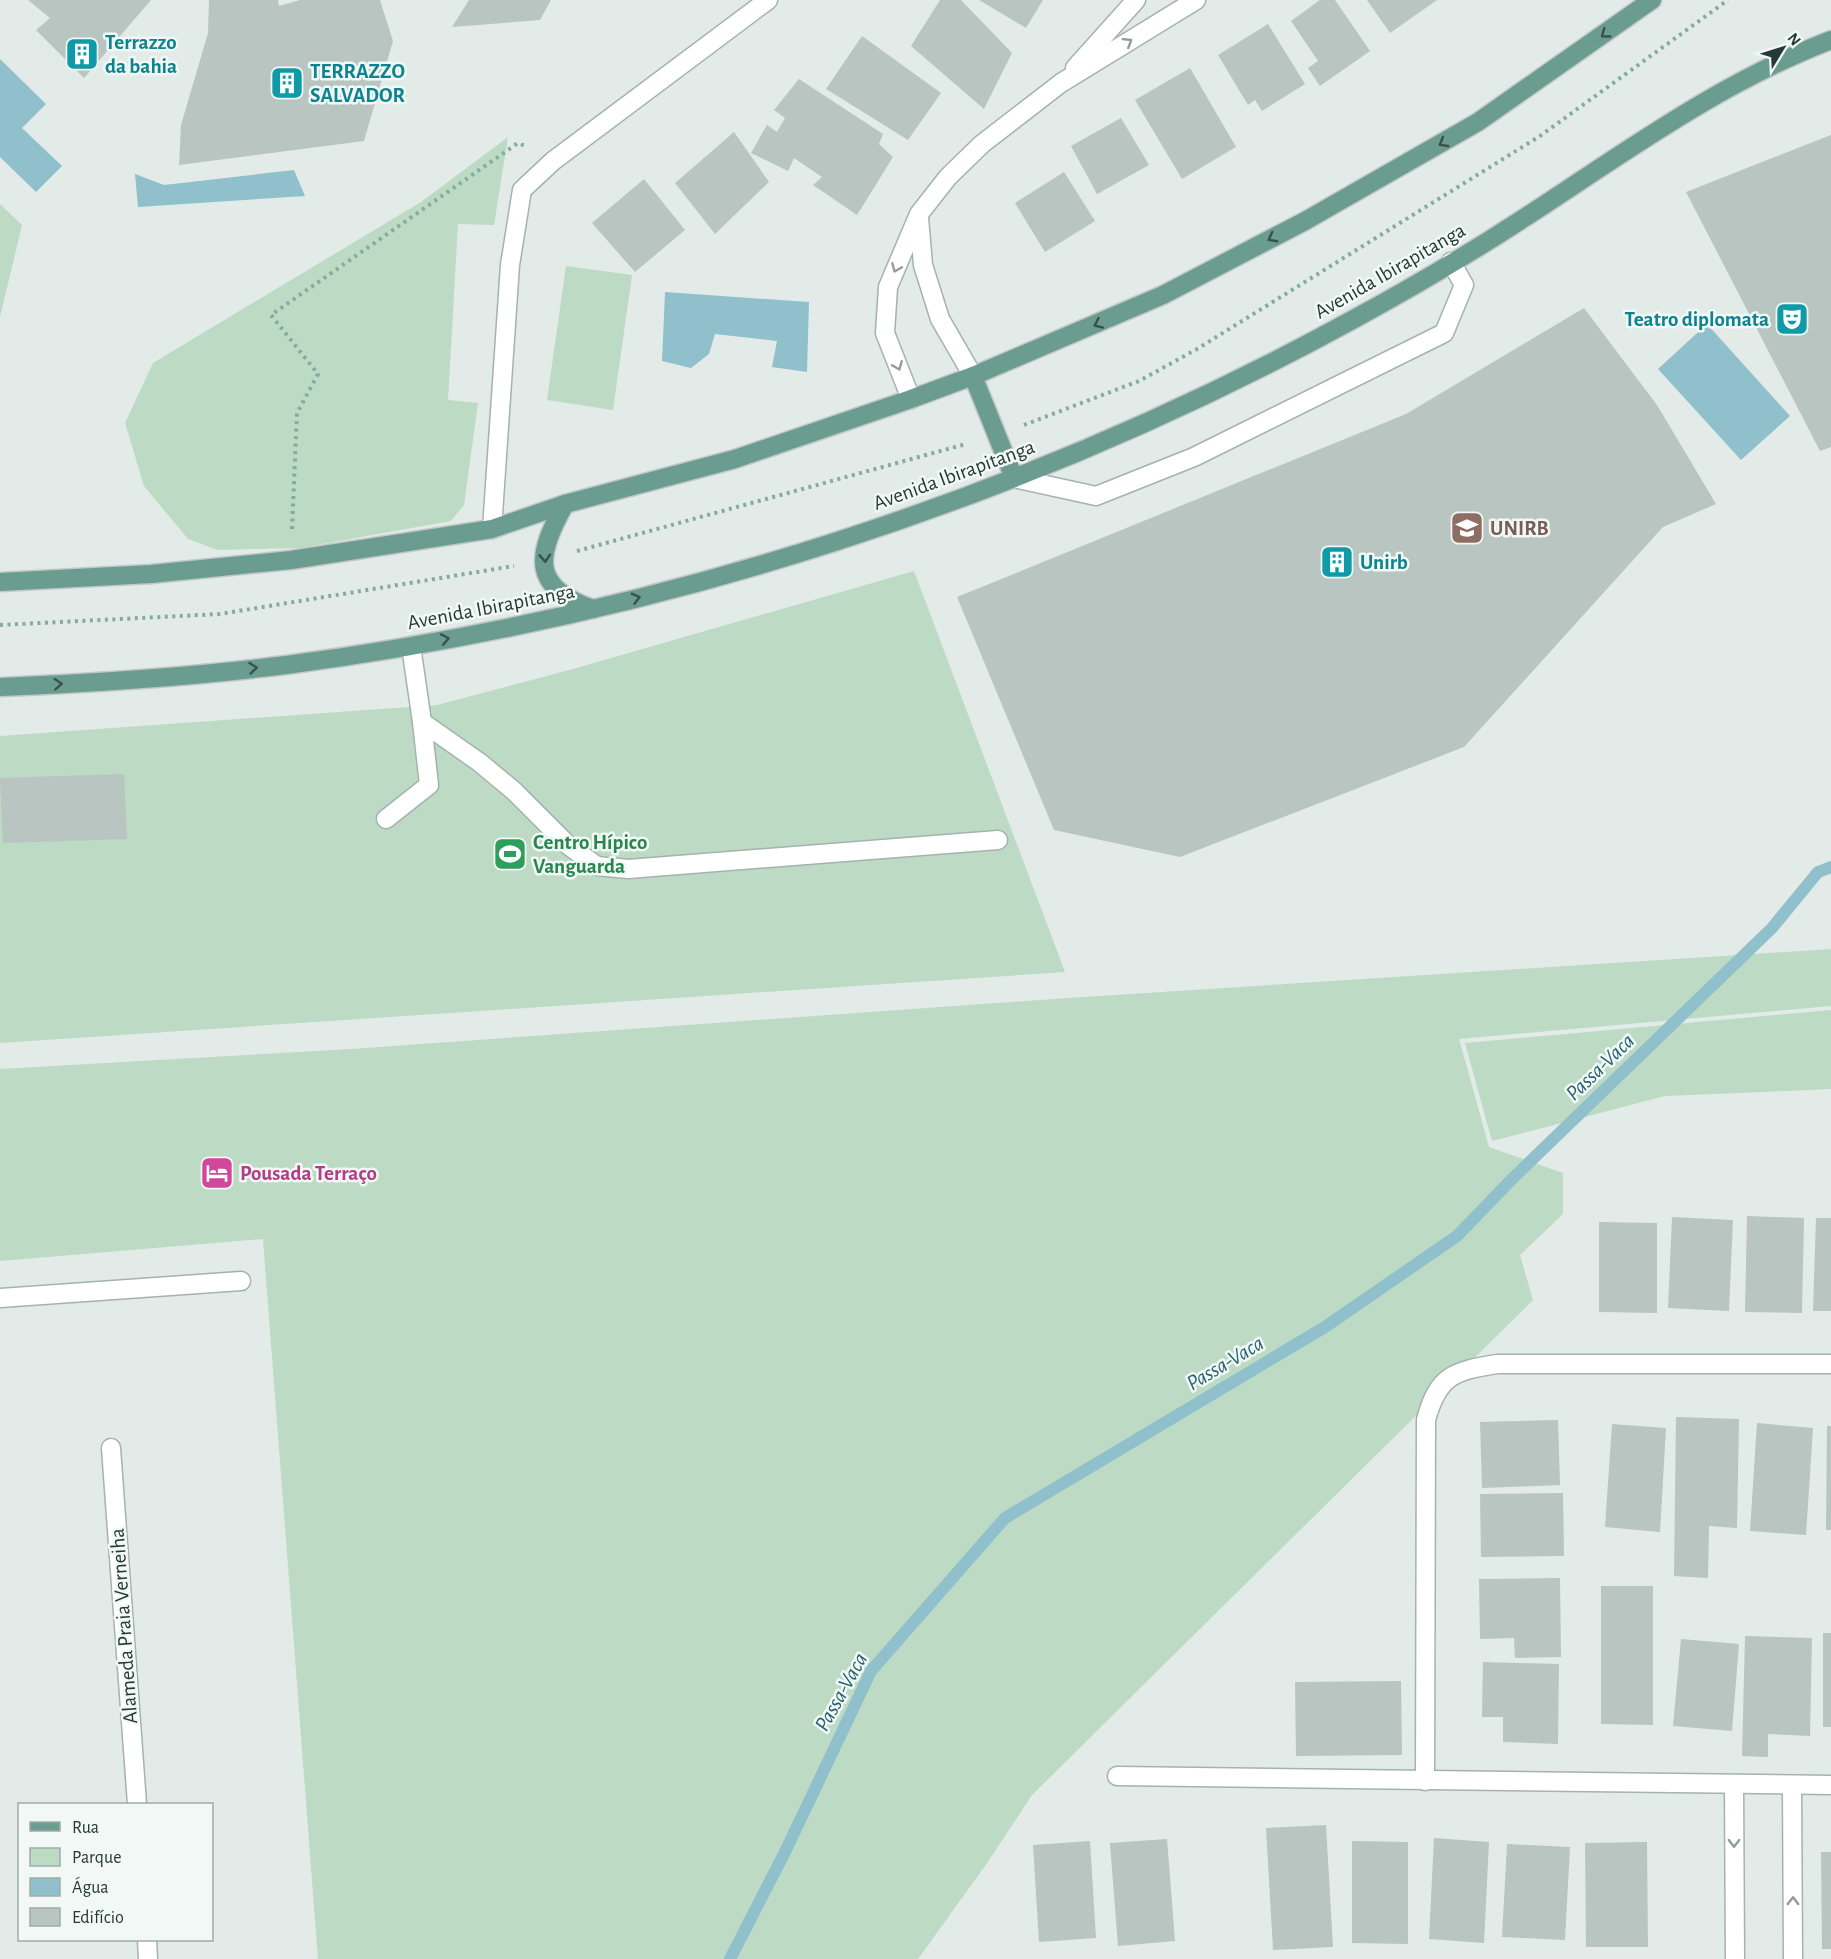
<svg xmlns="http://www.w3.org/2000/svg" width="1831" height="1959" font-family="'Alegreya Sans',sans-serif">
<rect width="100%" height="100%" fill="#e2ebe7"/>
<g fill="#bddac5">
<polygon points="508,137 494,225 458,224 448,400 478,403 464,505 451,521 300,548 218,550 188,539 144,486 125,423 153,363 421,202"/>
<polygon points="0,204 22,225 0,317"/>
<polygon points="566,266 632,275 613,410 547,400"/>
<polygon points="914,571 1065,972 0,1043 0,736 437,705 573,669"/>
<polygon points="1831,949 1831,1006 1459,1039 1489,1147 1563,1173 1563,1214 1520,1255 1533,1300 1032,1795 985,1866 918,1959 318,1959 263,1239 0,1261 0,1069 351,1049 1068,998"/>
<polygon points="1831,1010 1831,1089 1665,1096 1492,1141 1465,1043"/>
</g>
<g fill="#8fc0cb">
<polygon points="0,59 46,104 22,128 62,166 36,192 0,157"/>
<polygon points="294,170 305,196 138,207 135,174 164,185"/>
<polygon points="665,292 809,302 807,372 772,367 777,341 715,334 709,354 691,368 662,361"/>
<polygon points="1707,324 1790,416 1741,460 1658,369"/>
</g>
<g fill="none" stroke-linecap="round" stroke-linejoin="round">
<polyline stroke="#8fc0cb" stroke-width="12" points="730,1959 785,1852 871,1671 1005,1518 1325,1327 1457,1236 1512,1179 1772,928 1818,872 1831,867"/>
</g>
<g fill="#b8c5c0">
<polygon points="28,0 151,0 84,78 36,30 50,18"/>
<polygon points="209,0 278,0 279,6 300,0 380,0 393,41 364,141 179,165 181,125 208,33"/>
<polygon points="469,0 551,0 540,20 452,27"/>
<polygon points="940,0 961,0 1012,53 984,109 911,46"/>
<polygon points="979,0 1043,0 1026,28"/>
<polygon points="1320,0 1335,0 1370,51 1320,86 1308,68 1318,61 1291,21"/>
<polygon points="1367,0 1437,0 1390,33"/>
<polygon points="1268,24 1305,84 1262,111 1255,100 1248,105 1218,55"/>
<polygon points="862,36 941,93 908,140 826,89"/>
<polygon points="1190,68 1236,147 1182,179 1135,100"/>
<polygon points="799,79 883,134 879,144 893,157 857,215 813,185 822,177 794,158 788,171 751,153 767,125 777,132 785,118 774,110"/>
<polygon points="1121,118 1149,165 1097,194 1071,146"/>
<polygon points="734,132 769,182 715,234 675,183"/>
<polygon points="1831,135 1831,447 1820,451 1686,192"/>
<polygon points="1064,172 1095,221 1045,252 1015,203"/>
<polygon points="644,179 685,230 635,272 592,223"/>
<polygon points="1584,308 1657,405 1716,504 1663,527 1464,747 1180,857 1054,830 957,597 1406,414"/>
<polygon points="124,774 127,839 3,843 0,778"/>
<polygon points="1747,1216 1804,1218 1802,1313 1745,1312"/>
<polygon points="1672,1217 1733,1220 1729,1311 1668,1308"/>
<polygon points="1816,1218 1831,1218 1831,1311 1813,1311"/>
<polygon points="1599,1222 1657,1223 1657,1313 1599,1312"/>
<polygon points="1676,1417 1739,1419 1737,1528 1709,1526 1708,1578 1674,1576"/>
<polygon points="1558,1420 1560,1485 1482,1488 1480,1422"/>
<polygon points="1757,1423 1813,1428 1806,1535 1750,1531"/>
<polygon points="1612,1424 1666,1428 1660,1532 1605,1527"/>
<polygon points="1827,1426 1831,1426 1831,1530 1826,1530"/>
<polygon points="1563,1493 1564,1556 1481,1557 1480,1494"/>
<polygon points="1560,1578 1561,1657 1515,1658 1514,1638 1480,1639 1479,1579"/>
<polygon points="1601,1586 1653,1586 1653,1725 1601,1724"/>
<rect x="1823" y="1633" width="8" height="94"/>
<polygon points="1745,1636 1812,1638 1810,1736 1768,1734 1768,1757 1742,1756"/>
<polygon points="1681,1639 1739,1644 1732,1731 1673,1726"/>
<polygon points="1483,1662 1559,1664 1558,1744 1503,1742 1503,1717 1482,1717"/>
<polygon points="1401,1681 1402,1755 1296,1756 1295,1682"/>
<polygon points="1326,1825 1333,1947 1273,1950 1266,1828"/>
<polygon points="1434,1838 1489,1842 1484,1943 1429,1939"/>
<polygon points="1167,1839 1175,1941 1118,1946 1110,1843"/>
<polygon points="1090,1841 1096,1938 1039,1942 1033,1845"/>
<polygon points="1352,1841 1408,1842 1408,1944 1352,1943"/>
<polygon points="1647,1842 1648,1947 1586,1947 1585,1843"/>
<polygon points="1507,1844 1570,1847 1565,1940 1502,1937"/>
<polygon points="1821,1852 1831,1852 1831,1949 1822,1949"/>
</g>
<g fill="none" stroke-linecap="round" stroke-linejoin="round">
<defs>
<g id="minor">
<polyline points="1075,68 1136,0"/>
<polyline points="919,218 923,265 940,319 973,376"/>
<polyline points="911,399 885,333 888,287 919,214 948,177 982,144 1061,83 1196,0"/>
<polyline points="1014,478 1096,496 1194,457 1444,333 1464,285 1451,262"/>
<polyline points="492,529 510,265 522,190 553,161 768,0"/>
<polyline points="411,646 422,722 479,762 514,791 569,846 597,866 628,869 998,840"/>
<polyline points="386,819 429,785 422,722"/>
<polyline points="0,1298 241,1281"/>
<polyline points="111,1448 137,1804"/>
<polyline points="1117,1776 1831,1785"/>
<path d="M1425 1781 1426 1420C1438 1375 1454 1371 1497 1364H1831"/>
<polyline points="1734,1785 1735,1959"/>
<polyline points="1792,1785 1793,1959"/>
<polyline points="147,1940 148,1959"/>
</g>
<g id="major">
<polyline points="973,376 1014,478"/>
<path d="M565 504C536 555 530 587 593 609"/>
<polyline points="0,582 151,574 291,560 492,529 565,504 735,459 911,399 973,376 1163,295 1305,221 1478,122 1652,0"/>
<path d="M0 687C96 683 191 677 286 665 659 616 1024 500 1354 319 1411 288 1469 254 1524 218 1624 153 1719 83 1831 40"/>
</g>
</defs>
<use href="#minor" stroke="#a5b2ae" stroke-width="21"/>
<use href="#major" stroke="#c2c8c6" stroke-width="21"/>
<g stroke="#85aba0" stroke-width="4" stroke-dasharray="3 4.5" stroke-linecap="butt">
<polyline points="1024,425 1139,381 1197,349 1540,136 1728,0"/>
<polyline points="292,529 297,413 318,374 271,315 518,143 525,146"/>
<polyline points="577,551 966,444"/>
<polyline points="0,625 220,614 514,566"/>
</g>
<use href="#minor" stroke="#fff" stroke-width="18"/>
<use href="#major" stroke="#6b9c90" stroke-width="18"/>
</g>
<defs><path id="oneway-chevron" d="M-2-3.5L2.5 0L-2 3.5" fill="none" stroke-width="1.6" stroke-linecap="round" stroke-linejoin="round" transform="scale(1.5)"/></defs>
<g stroke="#36524b">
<use href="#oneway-chevron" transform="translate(1605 34) rotate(144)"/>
<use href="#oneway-chevron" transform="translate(1443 143) rotate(150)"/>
<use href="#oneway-chevron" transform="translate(1272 238) rotate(152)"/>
<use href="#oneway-chevron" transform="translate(1098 324) rotate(156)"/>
<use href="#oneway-chevron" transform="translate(545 558) rotate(86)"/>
<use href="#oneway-chevron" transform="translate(636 598) rotate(-15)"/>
<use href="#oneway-chevron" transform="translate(445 639) rotate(-11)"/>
<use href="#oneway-chevron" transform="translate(253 668) rotate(-6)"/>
<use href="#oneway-chevron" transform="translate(58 684) rotate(-3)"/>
</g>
<g stroke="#929c9a">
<use href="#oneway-chevron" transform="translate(1128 42) rotate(-32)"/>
<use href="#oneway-chevron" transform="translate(896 268) rotate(113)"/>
<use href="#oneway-chevron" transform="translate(898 366) rotate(68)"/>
<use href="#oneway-chevron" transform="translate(1734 1843) rotate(90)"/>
<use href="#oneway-chevron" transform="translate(1793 1901) rotate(-90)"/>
</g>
<defs>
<symbol id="building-square" viewBox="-11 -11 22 22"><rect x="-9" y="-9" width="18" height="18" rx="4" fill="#0f9aa8" stroke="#f2f8f5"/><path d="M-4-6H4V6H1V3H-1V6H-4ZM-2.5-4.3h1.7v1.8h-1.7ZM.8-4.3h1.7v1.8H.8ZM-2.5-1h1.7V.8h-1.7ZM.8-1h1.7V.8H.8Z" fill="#fff"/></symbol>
<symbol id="theatre-square" viewBox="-11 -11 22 22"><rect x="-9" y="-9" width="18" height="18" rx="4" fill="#0f9aa8" stroke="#f2f8f5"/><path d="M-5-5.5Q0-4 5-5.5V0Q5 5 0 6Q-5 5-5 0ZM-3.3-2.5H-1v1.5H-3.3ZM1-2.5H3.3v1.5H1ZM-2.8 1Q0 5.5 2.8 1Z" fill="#fff"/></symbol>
<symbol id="university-square" viewBox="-11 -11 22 22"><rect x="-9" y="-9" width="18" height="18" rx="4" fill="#8d6e63" stroke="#f2f8f5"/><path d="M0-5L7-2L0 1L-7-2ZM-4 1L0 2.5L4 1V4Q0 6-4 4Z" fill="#fff"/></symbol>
<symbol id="stadium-square" viewBox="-11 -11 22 22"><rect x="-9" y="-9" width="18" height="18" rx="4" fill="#2e9e5b" stroke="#f2f8f5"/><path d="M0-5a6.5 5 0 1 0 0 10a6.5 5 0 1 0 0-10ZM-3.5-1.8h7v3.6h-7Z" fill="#fff"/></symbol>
<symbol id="hotel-square" viewBox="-11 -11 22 22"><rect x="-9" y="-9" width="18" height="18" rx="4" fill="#d1479c" stroke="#f2f8f5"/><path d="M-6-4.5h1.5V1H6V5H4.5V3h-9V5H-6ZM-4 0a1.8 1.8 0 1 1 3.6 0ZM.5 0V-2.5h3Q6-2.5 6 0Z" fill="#fff"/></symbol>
</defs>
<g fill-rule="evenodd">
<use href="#building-square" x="63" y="35" width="38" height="38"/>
<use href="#building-square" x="268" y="64" width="38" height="38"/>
<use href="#theatre-square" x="1773" y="300" width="38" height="38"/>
<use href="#university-square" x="1448" y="509" width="38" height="38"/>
<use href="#building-square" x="1318" y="543" width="38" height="38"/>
<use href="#stadium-square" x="491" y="835" width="38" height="38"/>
<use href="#hotel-square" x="198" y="1154" width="38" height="38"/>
</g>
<g text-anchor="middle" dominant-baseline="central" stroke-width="5" stroke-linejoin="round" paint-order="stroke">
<g font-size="21" font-weight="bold" fill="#0d838f" stroke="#f2f8f5" text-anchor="start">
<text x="105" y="42">Terrazzo<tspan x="105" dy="24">da bahia</tspan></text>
<text x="310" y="71">TERRAZZO<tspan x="310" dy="24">SALVADOR</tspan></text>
<text x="1769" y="319" text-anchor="end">Teatro diplomata</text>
<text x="1360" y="562">Unirb</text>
</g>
<g font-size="21" fill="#243a34" stroke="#f2f8f5">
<text transform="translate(1390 271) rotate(-30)">Avenida Ibirapitanga</text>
<text transform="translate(954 475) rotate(-20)">Avenida Ibirapitanga</text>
<text transform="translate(491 607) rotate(-11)">Avenida Ibirapitanga</text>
<text transform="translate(124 1626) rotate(-94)">Alameda Praia Verneiha</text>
</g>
<g font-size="21" font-weight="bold" fill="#785e54" stroke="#f2f8f5" text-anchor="start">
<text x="1490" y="528">UNIRB</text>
</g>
<g font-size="21" font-weight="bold" fill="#27864d" stroke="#f2f8f5" text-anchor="start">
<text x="533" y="842">Centro Hípico<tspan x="533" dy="24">Vanguarda</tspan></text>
</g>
<g font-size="21" font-weight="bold" fill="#b23c85" stroke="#f2f8f5" text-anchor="start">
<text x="240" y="1173">Pousada Terraço</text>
</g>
<g font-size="22" font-style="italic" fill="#246270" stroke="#f2f8f5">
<text transform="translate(1600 1067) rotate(-44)">Passa-Vaca</text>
<text transform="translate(1225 1363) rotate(-31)">Passa-Vaca</text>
<text transform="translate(841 1692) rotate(-61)">Passa-Vaca</text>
</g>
</g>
<rect x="18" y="1803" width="195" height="138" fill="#f2f8f5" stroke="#a0aca8" stroke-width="1.5"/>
<rect x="30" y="1822" width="30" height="9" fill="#6b9c90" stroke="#a0aca8" stroke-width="1.5"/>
<text x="72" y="1833" font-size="18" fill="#243a34">Rua</text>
<rect x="30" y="1848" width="30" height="18" fill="#bddac5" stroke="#a0aca8" stroke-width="1.5"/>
<text x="72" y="1863" font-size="18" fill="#243a34">Parque</text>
<rect x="30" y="1878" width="30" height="18" fill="#8fc0cb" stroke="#a0aca8" stroke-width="1.5"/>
<text x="72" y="1893" font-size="18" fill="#243a34">Água</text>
<rect x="30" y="1908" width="30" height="18" fill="#b8c5c0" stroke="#a0aca8" stroke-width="1.5"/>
<text x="72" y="1923" font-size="18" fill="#243a34">Edifício</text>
<g transform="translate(1783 48) rotate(52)" stroke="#f2f8f5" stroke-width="4.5" paint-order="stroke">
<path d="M0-4.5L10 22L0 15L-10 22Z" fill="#243a34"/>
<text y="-9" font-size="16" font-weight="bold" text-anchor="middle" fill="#243a34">N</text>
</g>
</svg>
